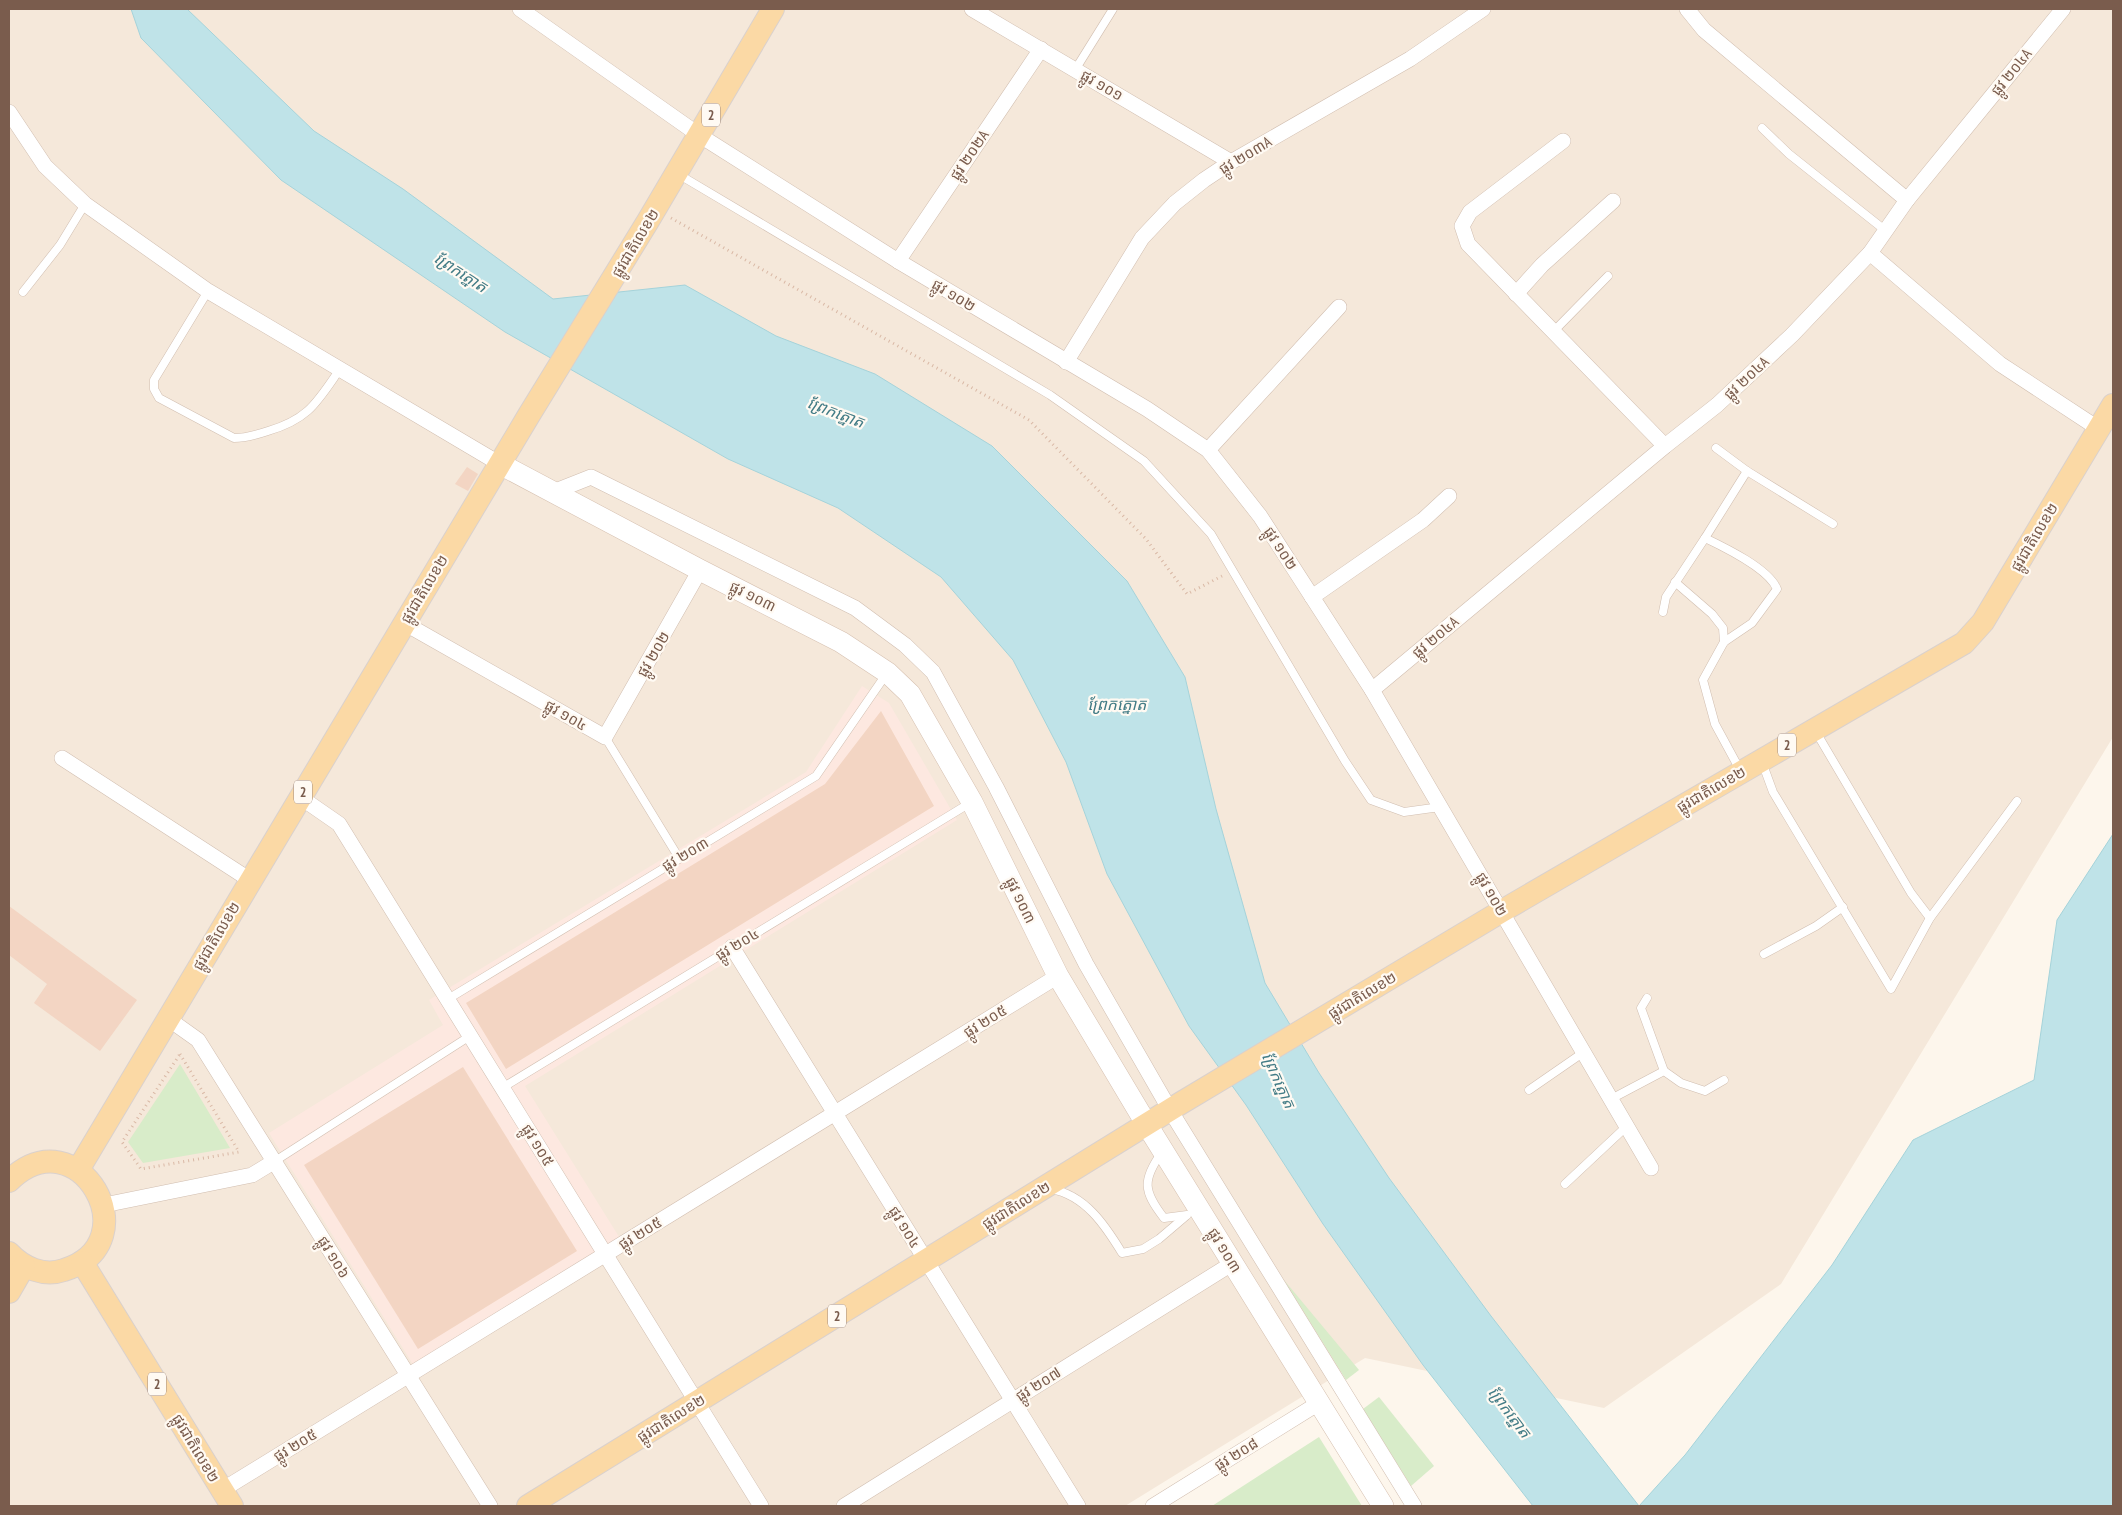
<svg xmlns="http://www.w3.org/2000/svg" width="2122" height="1515" font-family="'PT Sans Narrow','Noto Sans Khmer',sans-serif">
<rect width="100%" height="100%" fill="#fdf6ec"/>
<polygon fill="#f5e8da" points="9,9 2113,9 2113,737 1781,1284 1604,1408 1365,1358 1125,1506 9,1506"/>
<polygon fill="#fde8e0" points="862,686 889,703 957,820 525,1086 621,1240 414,1366 269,1133 443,1025 429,1000 806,772"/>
<g fill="#d8ecc9">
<polygon points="180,1064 230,1148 143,1163 128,1142"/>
<polygon points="1284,1280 1359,1370 1346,1380"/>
<polygon points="1379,1397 1434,1466 1411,1486 1363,1409"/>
<polygon points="1319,1437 1362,1506 1212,1506"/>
</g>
<polygon fill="#bfe3e8" stroke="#a5d3da" points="131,9 187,9 314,131 403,189 553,299 685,285 776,336 875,374 992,446 1127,581 1185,677 1216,809 1265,983 1319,1073 1389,1178 1491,1316 1639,1506 1685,1455 1832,1265 1913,1140 2034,1080 2057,920 2113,834 2113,1506 1533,1506 1423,1365 1323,1224 1246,1105 1189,1026 1107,874 1066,762 1013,660 941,577 838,508 728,459 505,332 281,180 141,38"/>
<g fill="#f3d5c3">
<polygon points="467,467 478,474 468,491 455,484"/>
<polygon points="881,711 934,806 506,1069 466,1003 825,784"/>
<polygon points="9,906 137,1000 100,1051 34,1003 47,984 9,955"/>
<polygon points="463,1067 577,1251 418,1349 304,1165"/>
</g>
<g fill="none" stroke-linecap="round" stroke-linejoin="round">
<defs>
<g id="lane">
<polyline points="1075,70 1113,9"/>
<polyline points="1762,128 1789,154 1886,231"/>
<polyline points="678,174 1050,395 1144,461 1211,534 1345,761 1371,800 1404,812 1440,807"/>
<path d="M208 291 154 380V389L159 398 234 438C246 438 256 435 268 431 309 419 317 402 340 369"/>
<polyline points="23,292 60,245 85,204"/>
<polyline points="1553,332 1608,276"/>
<polyline points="1716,448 1747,471 1833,524"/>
<polyline points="1705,538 1747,471"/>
<polyline points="1675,582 1712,614 1723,628 1724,642"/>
<path d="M1663 612 1666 597 1705 538C1726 548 1769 569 1777 589L1752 623 1724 642 1703 680 1715 724 1740 770"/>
<polyline points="1816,732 1911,893 1930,918"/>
<polyline points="605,737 679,858"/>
<polyline points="1762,762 1773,792 1891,989 1930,918 2017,801"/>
<polyline points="1764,954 1816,926 1843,907"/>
<polyline points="1647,998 1641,1008 1664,1071"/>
<polyline points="448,999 816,776 887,673"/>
<polyline points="502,1088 970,803"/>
<polyline points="1529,1090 1584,1052"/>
<polyline points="1611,1099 1664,1071 1681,1083 1705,1091 1724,1080"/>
<path d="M1162 1152C1142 1180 1143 1191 1164 1218L1187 1215"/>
<polyline points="275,1161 470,1036"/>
<polyline points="1565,1184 1627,1126"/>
<path d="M1051 1189C1085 1195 1105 1225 1122 1253L1143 1249 1159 1239 1186 1216"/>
</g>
<g id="street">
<polyline points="520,9 699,135 898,261 1147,409 1208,450 1260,516 1372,690 1651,1168"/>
<polyline points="972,9 1231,162"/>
<polyline points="1687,9 1704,30 1907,200"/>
<polyline points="9,112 45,166 85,204 208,291 500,464"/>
<polyline points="1563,141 1470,212 1462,226 1468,244 1665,446"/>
<polyline points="1870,253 2000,364 2099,429"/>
<polyline points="898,261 1041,49"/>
<polyline points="1516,294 1542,265 1613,201"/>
<polyline points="1066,362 1142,238 1175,203 1204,180 1231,162 1410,59 1483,9"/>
<polyline points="1208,450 1339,307"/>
<polyline points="553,492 591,477 855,608 905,645 933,672 996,787 1086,964 1170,1110 1414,1506"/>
<polyline points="1312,597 1423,520 1449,496"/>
<polyline points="404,623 605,737 700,570"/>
<polyline points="1372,690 1665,446 1717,405 1792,335 1870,253 1907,200 2063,9"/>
<polyline points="62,758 250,880"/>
<polyline points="300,797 339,824 761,1506"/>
<polyline points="732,947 1078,1506"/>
<polyline points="167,1018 198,1040 490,1506"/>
<polyline points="104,1205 252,1175 275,1161"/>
<polyline points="222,1490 1058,976"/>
<polyline points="844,1506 1233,1263"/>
<polyline points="1153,1506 1319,1403"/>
</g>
<polyline id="secondary" points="500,464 700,570 841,642 888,673 910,694 972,802 1058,976 1147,1125 1383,1506"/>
<g id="primary">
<polyline points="78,1170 529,415 648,221 773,9"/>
<path d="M9 1181C78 1113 152 1243 64 1270 44 1277 23 1268 9 1253"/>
<polyline points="82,1262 232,1506"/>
<polyline points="9,1292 24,1266"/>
<polyline points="528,1506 1181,1103 1502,911 1964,643 1983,622 2113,405"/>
</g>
</defs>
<use href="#lane" stroke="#d1beb0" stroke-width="9"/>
<use href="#street" stroke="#d1beb0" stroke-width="16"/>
<use href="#secondary" stroke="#d6c0b0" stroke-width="22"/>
<use href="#primary" stroke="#dad1cd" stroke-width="24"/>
<g stroke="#d9b8a5" stroke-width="3" stroke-dasharray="1 4" stroke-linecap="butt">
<polyline points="671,218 1029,420 1146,539 1187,594 1222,576"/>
<polygon points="180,1054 239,1152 141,1169 122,1142"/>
</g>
<use href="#lane" stroke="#fff" stroke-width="8"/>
<use href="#street" stroke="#fff" stroke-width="15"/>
<use href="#secondary" stroke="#fff" stroke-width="21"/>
<use href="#primary" stroke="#fbd9a5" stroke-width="22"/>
</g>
<g text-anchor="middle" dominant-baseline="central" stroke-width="4.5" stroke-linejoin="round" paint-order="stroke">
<g fill="#fffaf3" stroke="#a28b7f" stroke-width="1">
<rect x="702" y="103.5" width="18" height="23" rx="4"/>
<rect x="1778" y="733.5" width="18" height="23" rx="4"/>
<rect x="294" y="780.5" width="18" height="23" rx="4"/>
<rect x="828" y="1304.5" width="18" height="23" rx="4"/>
<rect x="148" y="1372.5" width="18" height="23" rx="4"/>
</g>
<g font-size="14" font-weight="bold" fill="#7a5c4d">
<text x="711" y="115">2</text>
<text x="1787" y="745">2</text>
<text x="303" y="792">2</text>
<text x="837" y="1316">2</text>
<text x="157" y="1384">2</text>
</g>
<g font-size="15" fill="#7a5c4d" stroke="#fffaf3">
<text transform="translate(2011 72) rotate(-51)">ផ្លូវ ២០៤A</text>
<text transform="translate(1102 85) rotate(30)">ផ្លូវ ១០១</text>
<text transform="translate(969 155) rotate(-56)">ផ្លូវ ២០២A</text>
<text transform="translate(1245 155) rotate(-31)">ផ្លូវ ២០៣A</text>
<text transform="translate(635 243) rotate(-59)">ផ្លូវជាតិលេខ២</text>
<text transform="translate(954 295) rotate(31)">ផ្លូវ ១០២</text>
<text transform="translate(1746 378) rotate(-43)">ផ្លូវ ២០៤A</text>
<text transform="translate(2034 537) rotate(-59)">ផ្លូវជាតិលេខ២</text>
<text transform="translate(1281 548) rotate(57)">ផ្លូវ ១០២</text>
<text transform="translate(424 589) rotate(-59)">ផ្លូវជាតិលេខ២</text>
<text transform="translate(753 596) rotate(26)">ផ្លូវ ១០៣</text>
<text transform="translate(1435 637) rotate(-40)">ផ្លូវ ២០៤A</text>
<text transform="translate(653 654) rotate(-60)">ផ្លូវ ២០២</text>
<text transform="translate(566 715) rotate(30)">ផ្លូវ ១០៤</text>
<text transform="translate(1711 789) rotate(-30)">ផ្លូវជាតិលេខ២</text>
<text transform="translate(685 854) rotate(-31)">ផ្លូវ ២០៣</text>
<text transform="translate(1492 894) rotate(60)">ផ្លូវ ១០២</text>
<text transform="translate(1021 900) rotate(64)">ផ្លូវ ១០៣</text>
<text transform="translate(216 936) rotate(-59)">ផ្លូវជាតិលេខ២</text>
<text transform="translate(737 944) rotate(-31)">ផ្លូវ ២០៤</text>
<text transform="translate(1362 995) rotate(-31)">ផ្លូវជាតិលេខ២</text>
<text transform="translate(985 1021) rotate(-32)">ផ្លូវ ២០៥</text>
<text transform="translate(538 1145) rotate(58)">ផ្លូវ ១០៥</text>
<text transform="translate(1016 1205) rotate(-32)">ផ្លូវជាតិលេខ២</text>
<text transform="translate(905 1227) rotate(58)">ផ្លូវ ១០៤</text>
<text transform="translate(640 1233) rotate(-32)">ផ្លូវ ២០៥</text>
<text transform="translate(1225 1250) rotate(58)">ផ្លូវ ១០៣</text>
<text transform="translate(334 1257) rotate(58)">ផ្លូវ ១០៦</text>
<text transform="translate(1038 1384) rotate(-32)">ផ្លូវ ២០៧</text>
<text transform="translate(671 1418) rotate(-32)">ផ្លូវជាតិលេខ២</text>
<text transform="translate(295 1445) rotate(-32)">ផ្លូវ ២០៥</text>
<text transform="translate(196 1448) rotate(59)">ផ្លូវជាតិលេខ២</text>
<text transform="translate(1236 1454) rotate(-32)">ផ្លូវ ២០៨</text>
</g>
<g font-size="16" font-style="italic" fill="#437c86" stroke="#fffaf3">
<text transform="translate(461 272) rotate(33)">ព្រែកត្នោត</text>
<text transform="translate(836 412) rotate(21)">ព្រែកត្នោត</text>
<text x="1117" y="704">ព្រែកត្នោត</text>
<text transform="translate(1279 1080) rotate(66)">ព្រែកត្នោត</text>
<text transform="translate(1510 1412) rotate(53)">ព្រែកត្នោត</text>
</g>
</g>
<rect width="2122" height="1515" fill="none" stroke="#7a5c4d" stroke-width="20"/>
</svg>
